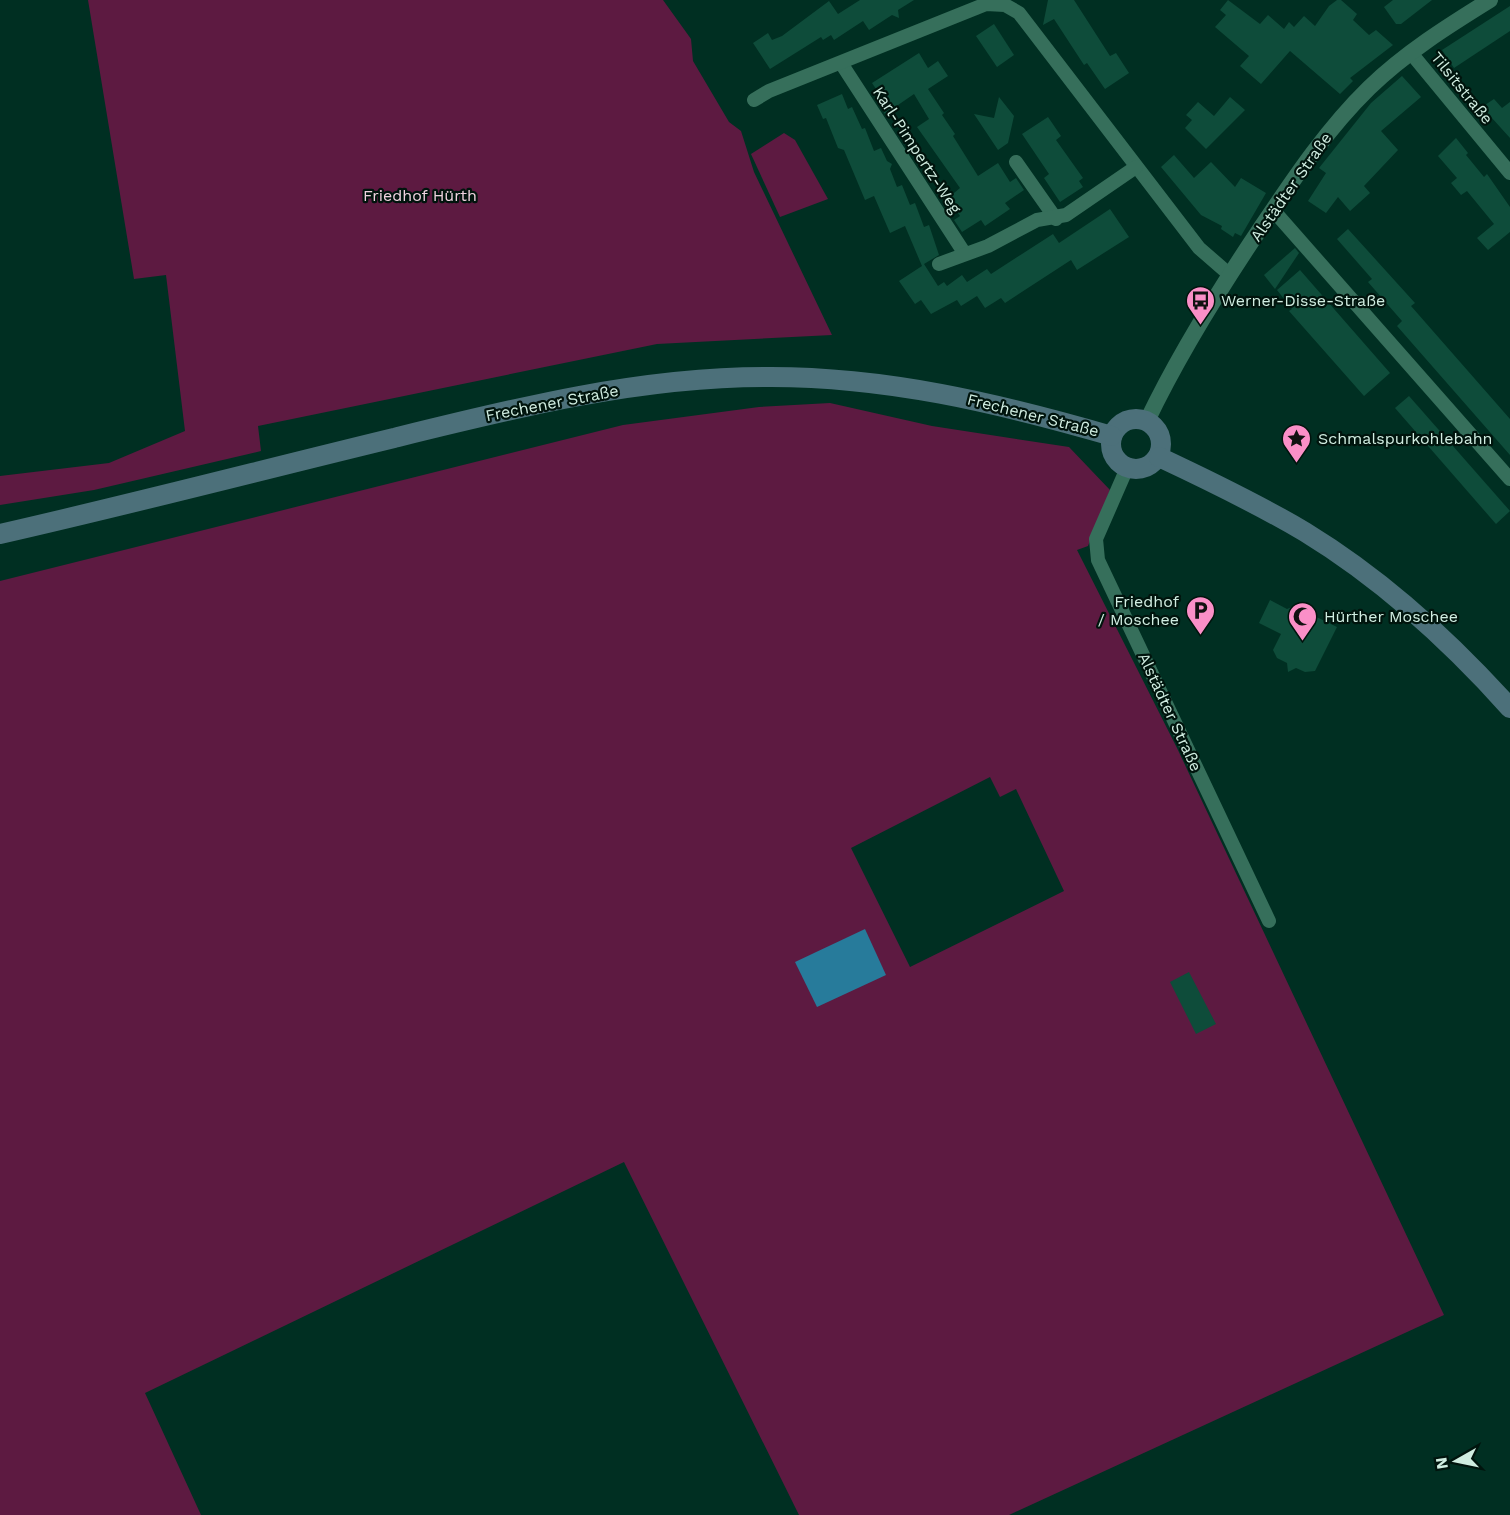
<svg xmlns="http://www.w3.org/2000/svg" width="1510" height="1515" font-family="'Work Sans',sans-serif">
<rect width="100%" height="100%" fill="#002f22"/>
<g fill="#5d1a41" fill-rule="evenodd">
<polygon points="88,0 663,0 691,39 693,61 729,122 741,131 754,172 832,335 657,344 258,426 261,451 94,490 0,505 0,476 109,463 185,431 166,275 134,279"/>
<polygon points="784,133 795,140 828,199 780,217 751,154"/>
<path d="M830 403 932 426 1069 447 1110 490 1088 546 1077 550 1177 748 1444 1315 1009 1515H799L624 1162 145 1393 201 1515H0V581L623 425 759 407ZM990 777 1000 797 1016 789 1064 891 910 967 851 848Z"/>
</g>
<polygon fill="#277b9b" points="865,929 886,975 817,1007 795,962"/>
<g fill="#0e4c3a">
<polygon points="860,0 914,0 898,10 899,18 892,15 869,30 863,21 834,40 831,35 823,40 821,37 770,69 753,43 768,33 772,40 782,36 829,1 838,14"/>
<polygon points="1048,0 1074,0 1110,56 1116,53 1129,73 1105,89 1087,63 1084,65 1054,19 1043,25"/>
<polygon points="1228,0 1260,24 1268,15 1284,29 1289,22 1294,27 1304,16 1315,26 1329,6 1337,0 1341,0 1357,14 1353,20 1369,35 1376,30 1393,45 1350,78 1353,81 1340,94 1290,51 1261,84 1240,66 1249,56 1215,27 1226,15 1220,10"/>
<polygon points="1393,0 1432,0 1401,24 1396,24 1384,7"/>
<polygon points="1510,6 1510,31 1454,68 1442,50"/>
<polygon points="994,24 1014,55 997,67 976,36"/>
<polygon points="919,53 928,68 938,61 948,76 928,89 944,113 942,115 955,134 953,136 978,176 998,163 1010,182 1016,178 1024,190 1005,203 1010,209 985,226 981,220 962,232 954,220 960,216 948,198 960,188 917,127 929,119 914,94 885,114 876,101 882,98 872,83"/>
<polygon points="1402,76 1421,97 1381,131 1398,150 1364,186 1370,193 1350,211 1338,197 1326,213 1308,201 1326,173 1319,168 1371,103"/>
<polygon points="842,94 848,109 852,107 862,129 865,128 874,151 881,148 887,161 892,164 890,169 897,187 902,185 910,205 915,203 924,227 929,225 939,255 924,264 938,286 944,282 947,286 962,275 967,282 987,269 991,274 1053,234 1059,243 1110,209 1129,237 1077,270 1071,260 1005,303 1001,298 985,308 977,296 961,306 957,300 931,314 921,300 915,304 899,281 922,266 905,226 890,233 874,196 865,200 844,150 838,148 826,118 823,119 817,105"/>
<polygon points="999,97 1014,116 1008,143 998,150 974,114 994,118"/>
<polygon points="1230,97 1245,110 1206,149 1185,128 1192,120 1186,115 1198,102 1214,116"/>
<polygon points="1494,99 1502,108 1510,102 1510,138 1482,107"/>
<polygon points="1048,117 1061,136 1056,140 1083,178 1079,181 1083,187 1060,202 1044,178 1049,174 1022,134"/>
<polygon points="1456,138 1468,153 1466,155 1484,177 1487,174 1510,207 1510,232 1488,250 1477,238 1494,224 1467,191 1461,195 1451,183 1457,178 1438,156"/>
<polygon points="1174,155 1194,178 1211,162 1235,187 1241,178 1266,193 1241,236 1235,233 1233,237 1221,229 1222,226 1201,215 1161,167"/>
<polygon points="1348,229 1415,303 1411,306 1510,419 1510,455 1397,326 1402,321 1368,282 1372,279 1337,239"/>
<polygon points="1295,248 1299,253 1275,289 1264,275"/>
<polygon points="1300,270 1390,373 1364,396 1289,311 1292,309 1277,290"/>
<polygon points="1409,396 1510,511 1496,524 1395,408"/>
<polygon points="1270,600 1287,609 1294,606 1337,627 1315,671 1305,672 1296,668 1288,672 1287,663 1277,658 1273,650 1281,634 1259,623"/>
<polygon points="1189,972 1216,1024 1196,1034 1170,982"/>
</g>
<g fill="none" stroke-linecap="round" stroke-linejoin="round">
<g stroke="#366f5b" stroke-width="14">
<polyline points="1411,53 1510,173"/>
<polyline points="841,63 965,254"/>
<polyline points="754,100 769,91 986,4 1005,5 1019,13 1199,248 1230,275"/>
<polyline points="1016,162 1056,219"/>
<polyline points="1273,210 1510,479"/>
<polyline points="939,264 988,246 1037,220 1066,215 1136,167"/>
<polyline points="1127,468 1096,539 1098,560 1269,921"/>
</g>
<path stroke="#366f5b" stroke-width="16" d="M1147 421C1179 354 1219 290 1260 229 1293 180 1326 130 1369 88 1405 53 1448 26 1490 0"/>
<g stroke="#4c707a" stroke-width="20">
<circle cx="1136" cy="444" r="25"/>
<path d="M1159 457C1208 480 1258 504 1305 532 1382 579 1450 641 1510 708"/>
<path d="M0 534C132 504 262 470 394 438 515 408 639 377 765 377 884 376 998 403 1112 436"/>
</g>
</g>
<defs>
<symbol id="bus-pin" viewBox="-11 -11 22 30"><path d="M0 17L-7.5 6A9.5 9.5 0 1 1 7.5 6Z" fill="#fa8fc7" stroke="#00140d"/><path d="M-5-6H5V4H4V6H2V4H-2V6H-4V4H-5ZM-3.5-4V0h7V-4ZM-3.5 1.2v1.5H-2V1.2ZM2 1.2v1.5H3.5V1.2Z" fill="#111"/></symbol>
<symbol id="sight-pin" viewBox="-11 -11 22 30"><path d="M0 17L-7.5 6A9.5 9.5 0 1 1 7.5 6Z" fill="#fa8fc7" stroke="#00140d"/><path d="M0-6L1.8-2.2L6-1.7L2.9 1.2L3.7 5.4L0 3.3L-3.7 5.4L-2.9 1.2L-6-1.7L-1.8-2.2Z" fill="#111"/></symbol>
<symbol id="parking-pin" viewBox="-11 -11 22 30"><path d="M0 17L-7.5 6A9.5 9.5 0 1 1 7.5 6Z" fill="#fa8fc7" stroke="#00140d"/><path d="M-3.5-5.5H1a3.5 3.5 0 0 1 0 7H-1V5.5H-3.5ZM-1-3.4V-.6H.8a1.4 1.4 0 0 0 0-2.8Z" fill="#111"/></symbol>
<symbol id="mosque-pin" viewBox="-11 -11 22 30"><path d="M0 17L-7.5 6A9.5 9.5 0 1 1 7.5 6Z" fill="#fa8fc7" stroke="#00140d"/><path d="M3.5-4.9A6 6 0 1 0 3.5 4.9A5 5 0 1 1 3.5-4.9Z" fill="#111"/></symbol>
</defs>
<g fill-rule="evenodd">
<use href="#bus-pin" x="1184" y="284" width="33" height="45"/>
<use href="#sight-pin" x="1280" y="422" width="33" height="45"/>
<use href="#parking-pin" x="1184" y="594" width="33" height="45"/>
<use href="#mosque-pin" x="1286" y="600" width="33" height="45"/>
</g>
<g text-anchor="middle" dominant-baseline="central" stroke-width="4.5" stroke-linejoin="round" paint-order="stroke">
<g font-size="16" fill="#d0ede1" stroke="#00140d">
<text transform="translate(1462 88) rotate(51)">Tilsitstraße</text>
<text transform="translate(917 150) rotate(57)">Karl-Pimpertz-Weg</text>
<text transform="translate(1291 187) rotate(-55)">Alstädter Straße</text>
<text transform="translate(552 403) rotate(-11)">Frechener Straße</text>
<text transform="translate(1033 415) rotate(14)">Frechener Straße</text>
<text transform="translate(1170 712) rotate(65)">Alstädter Straße</text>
</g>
<g font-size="16" fill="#f0d3e0" stroke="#00140d">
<text x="420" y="195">Friedhof Hürth</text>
</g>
<g font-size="16" fill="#d0ede1" stroke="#00140d" text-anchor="start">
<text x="1221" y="300">Werner-Disse-Straße</text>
<text x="1318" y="438">Schmalspurkohlebahn</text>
<text x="1179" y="601" text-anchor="end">Friedhof<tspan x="1179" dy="18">/ Moschee</tspan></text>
<text x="1324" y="616">Hürther Moschee</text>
</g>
</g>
<g transform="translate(1456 1461) rotate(261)" stroke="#00140d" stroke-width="4.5" paint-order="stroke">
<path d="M0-4.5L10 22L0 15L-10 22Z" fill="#d0ede1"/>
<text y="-9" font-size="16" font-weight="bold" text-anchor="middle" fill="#d0ede1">N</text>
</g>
</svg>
